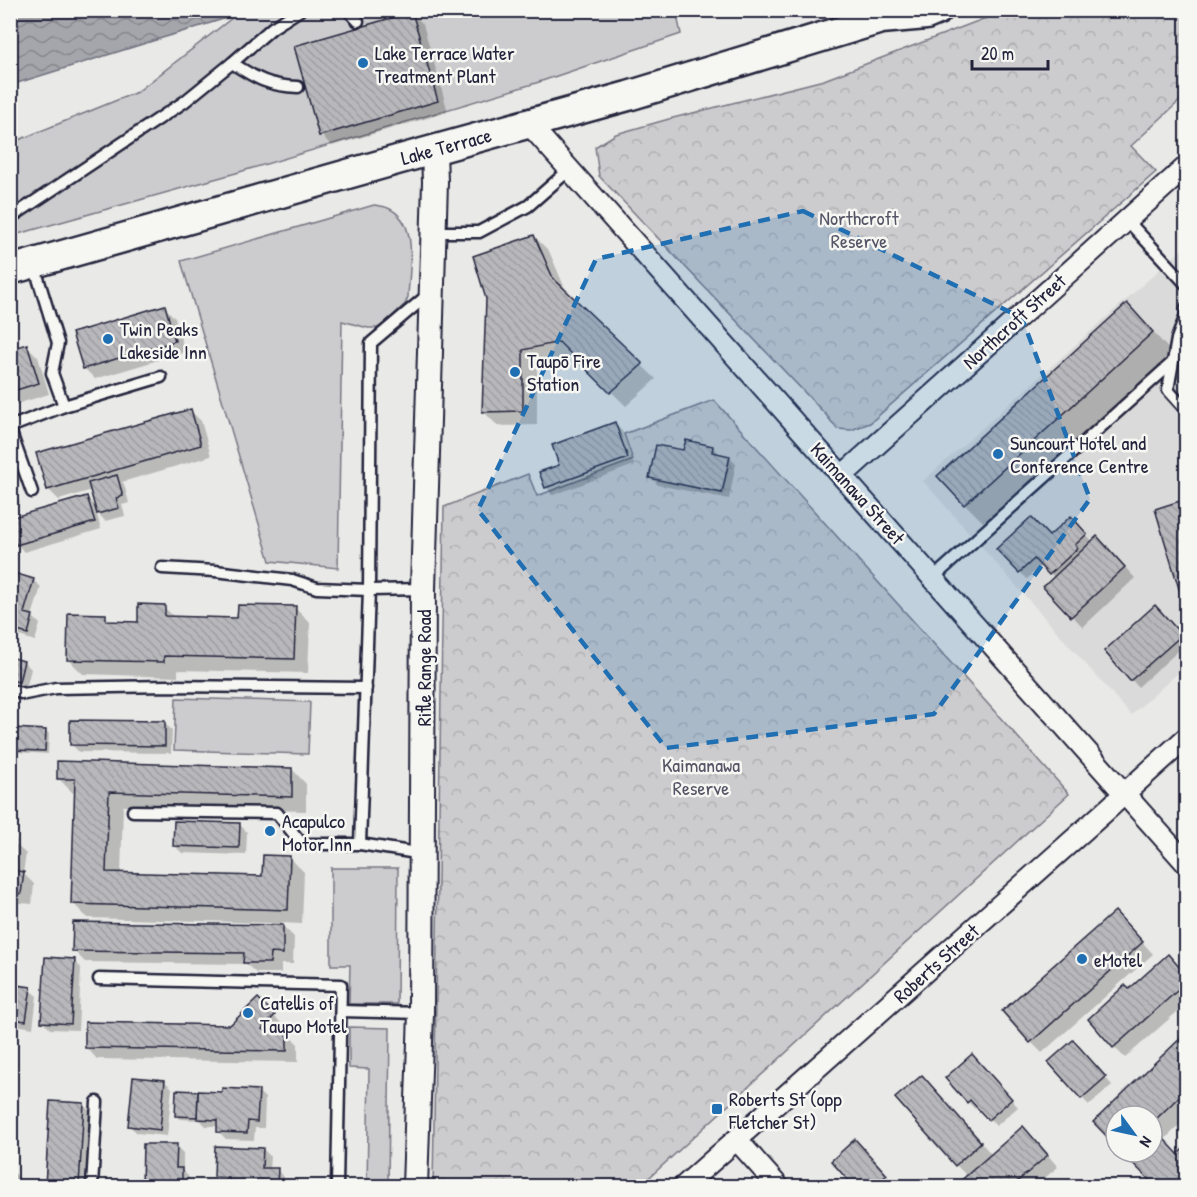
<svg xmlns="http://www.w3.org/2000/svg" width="1197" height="1197" font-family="'Patrick Hand',sans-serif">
<defs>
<pattern id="park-crowns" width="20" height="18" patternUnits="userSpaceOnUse" patternTransform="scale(1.5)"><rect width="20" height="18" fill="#ccccce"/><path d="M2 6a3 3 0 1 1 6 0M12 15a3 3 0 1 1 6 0" fill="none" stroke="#afafb2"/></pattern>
<pattern id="water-waves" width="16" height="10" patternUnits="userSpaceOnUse" patternTransform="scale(1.5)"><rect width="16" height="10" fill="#a5a5ac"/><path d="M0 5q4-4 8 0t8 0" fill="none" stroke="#86868d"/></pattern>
<pattern id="building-back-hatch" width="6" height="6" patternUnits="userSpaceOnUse" patternTransform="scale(1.5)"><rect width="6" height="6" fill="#b8b8bc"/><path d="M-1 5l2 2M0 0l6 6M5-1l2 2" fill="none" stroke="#9e9ea2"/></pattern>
</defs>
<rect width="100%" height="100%" fill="#e9e9e7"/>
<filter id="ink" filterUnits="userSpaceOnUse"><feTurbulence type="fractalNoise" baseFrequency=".0167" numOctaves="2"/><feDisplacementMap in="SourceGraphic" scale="12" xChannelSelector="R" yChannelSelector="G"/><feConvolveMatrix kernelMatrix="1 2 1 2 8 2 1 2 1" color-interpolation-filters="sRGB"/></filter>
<g filter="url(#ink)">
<polygon fill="#dadada" points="1186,246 1186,666 1131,715 923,481"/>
<g fill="#ccccce" stroke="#777784" stroke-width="1.5">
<polygon points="241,11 676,11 681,34 536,83 236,173 11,236 11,143 137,92"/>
<path d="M374 205C379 206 384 206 388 208 420 222 409 269 408 297L405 304 383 325 378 328H368L342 321 338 568 270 561 181 261Z"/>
<polygon points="176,698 310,702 308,754 174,750"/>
<polygon points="331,868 398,868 397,1004 349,1004 350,965 331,965"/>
<polygon points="349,1027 390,1028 388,1186 367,1186 369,1069 349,1068"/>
</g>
<g fill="url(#park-crowns)" stroke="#777784" stroke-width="1.5">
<polygon points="1004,11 1186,11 1186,95 1131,146 1156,172 870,423 851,430 837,429 827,416 599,176 595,147 616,134 669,119 824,80"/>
<polygon points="714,400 1069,794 640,1186 433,1186 444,507 528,474 537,496 633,460 624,434"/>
</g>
<polygon fill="url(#water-waves)" stroke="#71717f" stroke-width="1.5" points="11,10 241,10 241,11 233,16 11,85"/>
<g fill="#0003">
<polygon points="412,13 423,24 448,112 332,146 321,135"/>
<polygon points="534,236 549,251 567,293 656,379 626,406 575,356 537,365 537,425 498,426 483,411"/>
<polygon points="164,307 175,318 185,352 95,379 84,368"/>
<polygon points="1148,326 1173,354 986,525 965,504"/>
<polygon points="27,346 38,357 49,394 10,406 10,351"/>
<polygon points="190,410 201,421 211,456 122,482 124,484 129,503 122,505 125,516 105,521 96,511 101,529 24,552 17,544 87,498 96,507 92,490 59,500 48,489"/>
<polygon points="614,424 622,431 634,465 553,495 546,487 561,466"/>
<polygon points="713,447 720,454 729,457 736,464 729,499 658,485 651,477 684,452"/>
<polygon points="10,471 20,503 10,506"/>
<polygon points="1186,501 1186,607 1157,510"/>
<polygon points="1071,518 1093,542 1108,549 1135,578 1083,627 1045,587 1055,578 1042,565 1027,579 1020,572 1050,538"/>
<polygon points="33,580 41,587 32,616 40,624 35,641 10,633 10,588"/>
<polygon points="164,607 175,618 239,619 295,608 310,623 308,673 178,670 178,677 83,674 68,659 105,616 112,623 139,623"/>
<polygon points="1162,614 1186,642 1186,644 1138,687 1106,651"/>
<polygon points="10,659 24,662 31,669 26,689 10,685"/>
<polygon points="164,723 172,730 171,753 79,752 71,744"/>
<polygon points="46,731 49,734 48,754 17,752 13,749"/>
<polygon points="292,769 306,784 306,811 123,806 121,874 264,878 289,857 304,872 302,924 280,923 294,937 293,964 281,964 281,973 256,973 246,964 85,962 74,951 271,926 271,923 87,918 73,903 76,793 73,793 58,778"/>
<polygon points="239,824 247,832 246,855 182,853 175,846"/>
<polygon points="10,842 14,843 26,854 23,873 34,884 32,904 10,902"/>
<polygon points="10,921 18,928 14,971 10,971"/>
<polygon points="1126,924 1153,954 1042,1053 1031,1042"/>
<polygon points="74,960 81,968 78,1030 50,1029 43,1022"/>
<polygon points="1179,967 1186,976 1186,1004 1125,1058 1114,1047"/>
<polygon points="10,986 30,989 37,996 33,1028 10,1024"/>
<polygon points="258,1000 285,1027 279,1033 287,1033 298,1044 298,1062 97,1059 86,1047 231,1026"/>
<polygon points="1186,1035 1186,1119 1164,1140 1179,1156 1186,1148 1186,1186 1157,1186 1124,1152 1152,1152 1152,1116 1116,1116 1116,1143 1096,1122"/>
<polygon points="1080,1049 1112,1085 1089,1105 1082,1098"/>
<polygon points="979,1063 1018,1107 996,1126 978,1106 975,1109 968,1102"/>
<polygon points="164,1081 172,1088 167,1136 137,1133 130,1126"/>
<polygon points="933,1088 992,1155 1034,1139 1058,1167 1035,1186 962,1186 960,1184 968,1177 956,1165"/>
<polygon points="258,1091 265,1098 264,1128 255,1128 254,1140 226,1139 219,1132 219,1126 206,1126 200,1120 179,1119 176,1115 177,1092 223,1094"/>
<polygon points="52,1103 84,1105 95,1116 90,1186 46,1186"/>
<polygon points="144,1145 176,1146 183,1153 183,1171 189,1177 189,1186 143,1186"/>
<polygon points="862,1148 893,1183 894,1182 899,1186 855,1186 833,1161"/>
<polygon points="263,1149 270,1156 269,1170 277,1170 284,1177 284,1186 230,1186 230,1184 222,1184 215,1176"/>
<polygon points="10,1168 20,1179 11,1186 10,1186"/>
</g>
<g fill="url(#building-back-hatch)" stroke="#22223b" stroke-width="1.5">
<polygon points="412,12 438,101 319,136 294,46"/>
<polygon points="534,235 553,278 643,364 610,393 559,342 523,350 523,411 482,412 486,299 473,256"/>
<polygon points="1127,303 1153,332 964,505 937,476"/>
<polygon points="165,305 175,341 83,369 72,333"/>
<polygon points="27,344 39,383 10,392 10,349"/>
<polygon points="191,409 201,445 47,490 36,453"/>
<polygon points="615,422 628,458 545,488 539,472 559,465 552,445"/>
<polygon points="686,440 713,446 712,452 730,456 722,493 649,478 656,445 683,450"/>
<polygon points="117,475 123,496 116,498 119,508 97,514 88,483"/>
<polygon points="87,496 95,522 16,545 10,527 10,518"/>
<polygon points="1186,499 1186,612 1155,509"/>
<polygon points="1071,516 1087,534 1075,545 1078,548 1049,575 1034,559 1019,573 996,549 1031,517 1049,536"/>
<polygon points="1097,536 1125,567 1071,617 1043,587"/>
<polygon points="14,573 34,579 24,613 33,615 28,634 10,629 10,583"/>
<polygon points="138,604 165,605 165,616 237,618 238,605 296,606 294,659 164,656 164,662 67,660 68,613 106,614 106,621 138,622"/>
<polygon points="1155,605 1182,635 1130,681 1104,651"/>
<polygon points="10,657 24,661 19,682 10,680"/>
<polygon points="70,720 165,721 165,746 70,745"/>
<polygon points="13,728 46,730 45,751 12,750"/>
<polygon points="57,761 292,768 292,797 109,792 106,872 262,876 263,855 290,856 288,910 71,904 75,779 57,779"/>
<polygon points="174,821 240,823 239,848 173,846"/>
<polygon points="10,841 15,841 12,870 24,872 21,894 10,893"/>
<polygon points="1115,911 1143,942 1030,1043 1002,1011"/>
<polygon points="73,922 283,925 283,954 271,953 270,963 243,963 244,953 72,951"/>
<polygon points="1168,954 1186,975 1186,983 1113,1048 1088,1019 1125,985 1129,989"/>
<polygon points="45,957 75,959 71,1024 41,1022"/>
<polygon points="10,984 31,987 26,1021 10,1019"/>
<polygon points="258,998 275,1015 262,1029 266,1031 287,1032 287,1051 85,1048 85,1022 230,1025"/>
<polygon points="1186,1033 1186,1090 1152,1123 1152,1116 1116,1116 1116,1146 1093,1122"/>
<polygon points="1073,1040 1106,1077 1081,1099 1048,1062"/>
<polygon points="972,1054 1012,1099 988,1120 970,1100 967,1103 945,1078"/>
<polygon points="922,1075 981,1142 955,1166 895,1098"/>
<polygon points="133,1077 165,1080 160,1130 128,1126"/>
<polygon points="222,1088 259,1090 257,1122 248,1121 247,1133 217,1132 217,1120 197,1119 198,1091 222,1092"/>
<polygon points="176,1090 198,1091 197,1117 175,1116"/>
<polygon points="50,1101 84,1103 79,1186 45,1186"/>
<polygon points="1023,1126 1048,1155 1012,1186 960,1186 957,1184"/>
<polygon points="1152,1126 1178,1154 1186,1146 1186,1186 1155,1186 1122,1152 1152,1152"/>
<polygon points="855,1139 887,1175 873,1186 853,1186 831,1161"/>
<polygon points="143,1144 177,1144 176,1168 182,1168 182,1186 142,1186"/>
<polygon points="215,1146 263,1148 262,1168 278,1168 277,1186 229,1186 229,1178 214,1177"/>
<polygon points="894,1180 900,1186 887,1186"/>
</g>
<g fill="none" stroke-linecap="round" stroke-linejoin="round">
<defs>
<g id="service">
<polyline points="348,10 358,21"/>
<path d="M232 63C257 79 269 86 298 87"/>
<polyline points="10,218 184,102 232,63 272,28 300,10"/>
<polyline points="1126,219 1186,284"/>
<polyline points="433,232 479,232 528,206 569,170"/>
<polyline points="1186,308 1186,315 1177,339 1168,390 1186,410"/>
<polyline points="64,406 161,377"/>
<polyline points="10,427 64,406 52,373 58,343 34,265"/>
<polyline points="10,430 32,492"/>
<polyline points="162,568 215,571 292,580 317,588 369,590 423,589"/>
<polyline points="933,578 1172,363"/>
<polyline points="10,690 25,694 56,688 167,686 366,688"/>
<polyline points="133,811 277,813 302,844 360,844 423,854"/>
<polyline points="360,844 369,590 371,343 430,293"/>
<polyline points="99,979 341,985 337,1186"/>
<polyline points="341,1011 421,1013"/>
<polyline points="92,1186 97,1102"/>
</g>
<g id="minor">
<polyline points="529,124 1186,863"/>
<polyline points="843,475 1186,167"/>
<polyline points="737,1140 778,1186"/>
<polyline points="684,1186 1109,808 1125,793 1186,738"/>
</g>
<polyline id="tertiary" points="415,1186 421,1013 423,589 435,182 434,150"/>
<polyline id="secondary" points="10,270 397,160 628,96 881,19 926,15 938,10"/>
</defs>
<use href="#service" stroke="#22223b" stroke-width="15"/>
<use href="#minor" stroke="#22223b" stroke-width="24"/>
<use href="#tertiary" stroke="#22223b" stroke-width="28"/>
<use href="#secondary" stroke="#22223b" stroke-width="33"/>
<use href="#service" stroke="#f6f6f2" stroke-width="10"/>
<use href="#minor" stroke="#f6f6f2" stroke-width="20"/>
<use href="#tertiary" stroke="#f6f6f2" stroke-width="24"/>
<use href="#secondary" stroke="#f6f6f2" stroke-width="28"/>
</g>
</g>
<path fill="#1f6fb2" fill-opacity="0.2" stroke="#1f6fb2" stroke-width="4.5" stroke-dasharray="12 8" stroke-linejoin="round" d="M803 211 1022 318 1090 499 934 714 666 748 478 510 596 259Z"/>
<g fill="#1f6fb2" stroke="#f6f6f2" stroke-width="2">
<circle cx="363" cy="63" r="6"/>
<circle cx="108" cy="339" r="6"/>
<circle cx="515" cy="372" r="6"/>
<circle cx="998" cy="454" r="6"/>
<circle cx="270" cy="831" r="6"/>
<circle cx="1082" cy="959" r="6"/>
<circle cx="248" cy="1013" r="6"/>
<rect x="711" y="1103" width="12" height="12" rx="3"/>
</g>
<g text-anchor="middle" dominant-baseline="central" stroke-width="5" stroke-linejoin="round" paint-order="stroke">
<g font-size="20" fill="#22223b" stroke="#f6f6f2" text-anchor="start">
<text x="375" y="52">Lake Terrace Water<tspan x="375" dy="23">Treatment Plant</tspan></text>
<text x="120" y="328">Twin Peaks<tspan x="120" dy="23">Lakeside Inn</tspan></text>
<text x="527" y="360">Taupō Fire<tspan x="527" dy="23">Station</tspan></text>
<text x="1010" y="442">Suncourt Hotel and<tspan x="1010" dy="23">Conference Centre</tspan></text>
<text x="282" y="820">Acapulco<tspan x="282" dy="23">Motor Inn</tspan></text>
<text x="1094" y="959">eMotel</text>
<text x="260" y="1002">Catellis of<tspan x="260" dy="23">Taupo Motel</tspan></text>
<text x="729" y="1098">Roberts St (opp<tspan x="729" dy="23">Fletcher St)</tspan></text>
</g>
<g font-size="20" fill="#22223b" stroke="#f6f6f2">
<text transform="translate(446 146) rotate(-15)">Lake Terrace</text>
<text transform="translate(1014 321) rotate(-42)">Northcroft Street</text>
<text transform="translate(858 493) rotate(48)">Kaimanawa Street</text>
<text transform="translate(423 668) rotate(-90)">Rifle Range Road</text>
<text transform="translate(936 963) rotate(-42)">Roberts Street</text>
</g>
<g font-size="20" fill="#555567" stroke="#f6f6f2">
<text x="859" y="217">Northcroft<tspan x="859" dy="23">Reserve</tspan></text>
<text x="701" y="764">Kaimanawa<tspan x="701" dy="23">Reserve</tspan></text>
</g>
</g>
<rect width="1197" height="1197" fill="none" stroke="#f6f6f2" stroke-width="36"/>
<rect x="18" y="18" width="1161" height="1161" fill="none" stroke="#22223b" stroke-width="2" filter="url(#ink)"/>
<g transform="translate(1134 1134) rotate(123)"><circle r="28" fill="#f6f6f2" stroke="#a1a1a9" stroke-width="1.5"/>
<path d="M0-4.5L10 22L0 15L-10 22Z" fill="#1f6fb2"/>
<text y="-9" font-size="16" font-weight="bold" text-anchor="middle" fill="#22223b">N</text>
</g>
<path d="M972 60v9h76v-9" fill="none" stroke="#22223b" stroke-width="3"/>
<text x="981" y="60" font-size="18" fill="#22223b" stroke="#f6f6f2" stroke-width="4.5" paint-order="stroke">20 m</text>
</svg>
